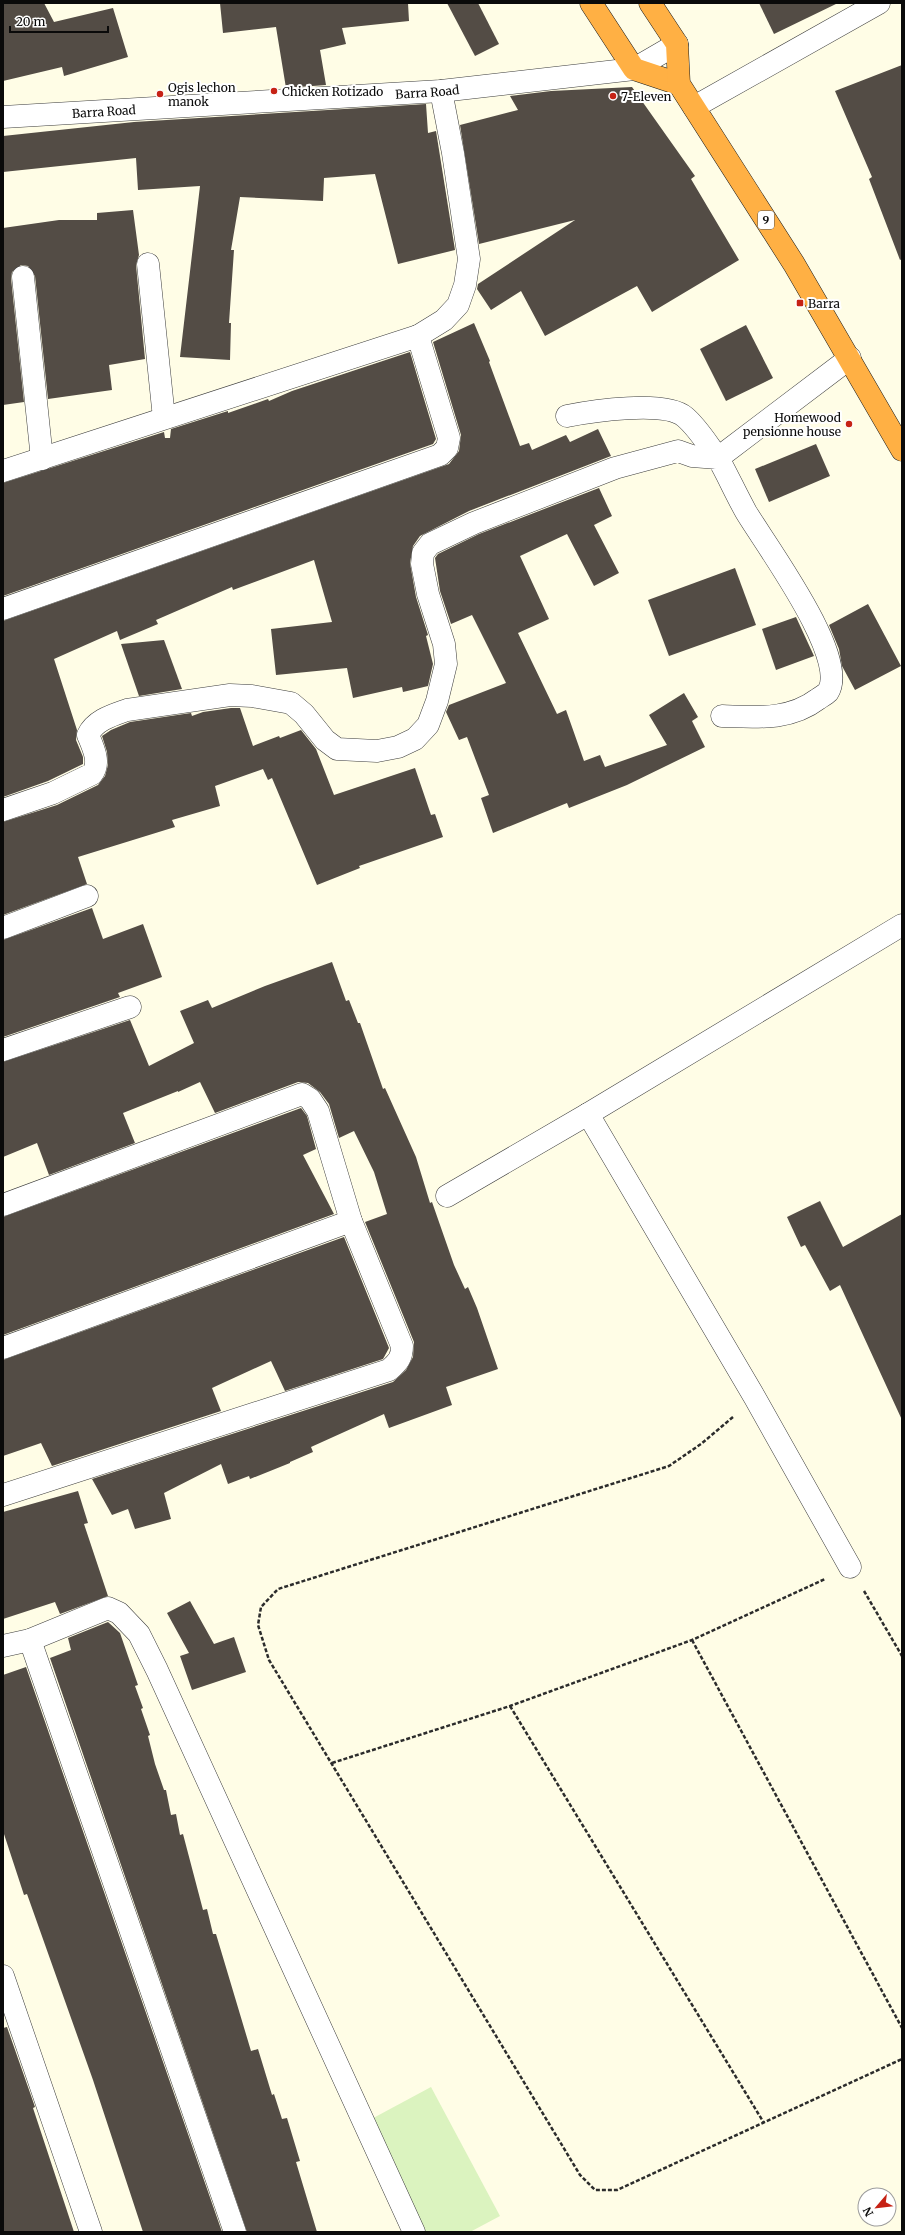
<svg xmlns="http://www.w3.org/2000/svg" width="905" height="2235" font-family="Merriweather,serif">
<rect width="100%" height="100%" fill="#fffde6"/>
<polygon fill="#dbf3bf" points="431,2087 500,2216 470,2232 422,2232 364,2123"/>
<g fill="#534c45">
<polygon points="3,3 44,3 54,22 113,8 128,57 64,76 62,67 3,81"/>
<polygon points="220,3 408,3 409,21 342,28 346,44 320,50 326,85 286,88 276,27 223,33"/>
<polygon points="447,3 478,3 499,44 475,56"/>
<polygon points="759,3 838,3 774,34"/>
<polygon points="902,65 902,259 900,260 869,179 872,177 835,91"/>
<polygon points="632,87 695,176 691,179 739,260 652,312 637,286 545,336 521,291 491,310 477,289 478,284 575,220 479,244 460,125 518,110 510,96 551,91"/>
<polygon points="426,104 428,133 436,131 455,250 398,264 375,174 324,178 323,201 240,197 231,250 234,250 229,323 231,323 230,360 180,357 200,186 138,190 136,158 3,172 3,136 134,122"/>
<polygon points="133,210 139,255 136,265 145,359 109,365 112,390 48,399 35,276 28,266 21,265 12,272 11,278 24,402 3,405 3,228 59,220 97,220 97,213"/>
<polygon points="474,323 490,361 489,362 520,446 529,443 532,450 566,435 570,442 598,429 611,456 469,511 420,536 413,546 410,563 416,597 428,635 426,636 433,664 428,686 403,692 402,687 353,698 347,668 276,675 271,629 332,622 314,560 233,590 232,587 156,620 158,624 120,640 117,631 54,659 77,730 76,740 83,757 83,764 48,781 3,797 3,621 449,464 459,451 461,435 433,342"/>
<polygon points="746,325 773,378 726,401 700,349"/>
<polygon points="410,352 436,439 433,444 3,596 3,483 164,432 165,438 170,438 171,429 228,411 228,413 268,399 269,401 292,391"/>
<polygon points="816,444 830,476 769,502 755,469"/>
<polygon points="599,488 612,516 594,525 619,573 594,586 567,534 520,556 549,619 518,633 557,714 566,710 584,761 600,755 605,767 667,745 649,715 684,693 698,717 692,721 705,747 627,785 569,808 567,803 493,833 481,798 489,795 467,737 459,740 446,712 449,705 506,683 472,615 451,624 440,591 435,558 438,554 479,534"/>
<polygon points="735,568 756,625 669,656 648,600"/>
<polygon points="868,604 901,666 855,690 842,666 839,649 829,625"/>
<polygon points="796,617 814,656 776,670 762,629"/>
<polygon points="164,640 182,689 139,696 121,644"/>
<polygon points="231,708 240,708 253,746 279,736 280,738 301,730 316,749 334,795 415,768 431,815 435,814 443,837 359,866 360,868 317,885 272,778 268,780 263,769 215,786 220,806 172,820 175,827 78,857 87,884 3,915 3,822 57,805 98,785 105,776 108,765 107,752 102,736 111,730 130,722 191,713 192,716 203,712"/>
<polygon points="92,908 103,939 143,924 162,977 118,993 120,997 3,1037 3,940"/>
<polygon points="332,962 346,1001 349,1000 358,1023 360,1023 383,1089 385,1088 416,1157 430,1203 432,1202 454,1265 465,1289 468,1287 477,1308 498,1369 446,1387 452,1405 389,1428 384,1414 311,1447 313,1452 290,1462 290,1463 250,1479 249,1476 228,1484 221,1464 164,1493 171,1519 135,1529 128,1509 112,1515 92,1479 393,1382 406,1370 413,1357 414,1342 365,1222 387,1214 374,1172 354,1131 339,1138 329,1104 320,1092 308,1083 298,1082 215,1113 200,1082 178,1092 178,1091 123,1113 135,1143 49,1175 37,1143 3,1157 3,1062 130,1020 149,1066 194,1043 180,1011 208,1000 212,1008 265,986"/>
<polygon points="301,1108 307,1116 316,1149 303,1155 334,1214 3,1335 3,1217"/>
<polygon points="820,1201 843,1247 902,1214 902,1420 840,1285 830,1291 805,1245 801,1247 787,1217"/>
<polygon points="344,1237 389,1348 383,1359 285,1391 271,1361 212,1388 221,1411 52,1466 41,1443 3,1456 3,1360"/>
<polygon points="78,1491 88,1523 84,1524 108,1596 60,1614 55,1602 3,1619 3,1512"/>
<polygon points="190,1601 214,1644 234,1637 246,1672 192,1690 180,1656 189,1653 167,1613"/>
<polygon points="108,1622 120,1633 138,1685 135,1686 143,1708 141,1709 150,1735 148,1736 155,1764 164,1790 166,1790 171,1815 176,1814 180,1835 183,1834 203,1910 207,1909 213,1934 216,1934 251,2051 258,2049 272,2095 274,2094 282,2119 287,2118 300,2161 296,2162 317,2232 247,2232 50,1658 71,1650 68,1638"/>
<polygon points="26,1667 222,2232 143,2232 93,2080 27,1894 24,1895 3,1831 3,1675"/>
<polygon points="7,2027 35,2107 33,2108 74,2232 3,2232 3,2028"/>
</g>
<g fill="none" stroke-linecap="round" stroke-linejoin="round">
<defs>
<g id="minor">
<polyline points="694,107 879,3"/>
<path id="s1" d="M3 117 441 91 634 69 677 44"/>
<polyline points="148,264 164,418"/>
<polyline points="23,277 42,459"/>
<path d="M567 416C592 411 665 400 685 417 698 428 708 445 718 458L850 358"/>
<polyline points="3,471 418,336 444,320 458,305 465,285 469,259 453,153 441,91"/>
<polyline points="3,609 440,455 447,448 449,438 418,336"/>
<path d="M3 810 53 793 92 774C101 763 93 747 88 735 95 720 113 715 127 710L230 695 252 696 291 703 304 714 325 740 337 749 377 751 398 747 415 739 428 725 437 701 446 664 444 644 428 594 422 564 423 553 430 544 474 523 615 468 678 451 692 456 718 458C728 476 736 494 746 512 765 544 850 658 828 692 826 694 821 697 818 699 789 721 756 717 722 716"/>
<polyline points="3,928 87,896"/>
<polyline points="3,1050 130,1007"/>
<polyline points="588,1114 755,1398 850,1567"/>
<polyline points="447,1196 588,1114 902,925"/>
<path d="M3 1205 302 1094 310 1099 318 1111 351 1221 402 1346C402 1358 398 1362 389 1370L3 1495"/>
<polyline points="3,1348 351,1221"/>
<polyline points="30,1640 235,2232"/>
<polyline points="3,1646 30,1640 108,1608 119,1613 139,1634 157,1670 414,2232"/>
<polyline points="3,1976 91,2232"/>
</g>
<g id="highway">
<polyline points="591,3 634,69 679,84"/>
<polyline points="650,3 677,44 679,84 794,264 902,450"/>
</g>
</defs>
<use href="#minor" stroke="#3d3d3d" stroke-width="23"/>
<use href="#highway" stroke="#1b1b1b" stroke-width="23"/>
<g stroke="#2c2c2c" stroke-width="2.5" stroke-dasharray="4 2" stroke-linecap="butt">
<polyline points="733,1417 701,1444 669,1466 278,1589 261,1607 258,1625 269,1660 580,2175 595,2190 617,2190 902,2059"/>
<polyline points="864,1591 902,1656"/>
<polyline points="692,1640 902,2028"/>
<polyline points="510,1706 764,2123"/>
<polyline points="332,1763 510,1706 692,1640 825,1579"/>
</g>
<use href="#minor" stroke="#fff" stroke-width="22"/>
<use href="#highway" stroke="#ffb044" stroke-width="22"/>
</g>
<g fill="#c62215" stroke="#fff" stroke-width="1.5">
<circle cx="274" cy="91" r="4"/>
<circle cx="160" cy="94" r="4"/>
<circle cx="613" cy="96" r="4"/>
<rect x="796" y="299" width="8" height="8" rx="2"/>
<circle cx="849" cy="424" r="4"/>
</g>
<g text-anchor="middle" dominant-baseline="central" stroke-width="4" stroke-linejoin="round" paint-order="stroke">
<rect fill="#fff" stroke="#545454" stroke-width="1" x="758" y="211" width="16" height="18" rx="3"/>
<g font-size="11" font-weight="bold" fill="#0a0a0a">
<text x="766" y="220">9</text>
</g>
<g font-size="12" fill="#0a0a0a" stroke="#fff" text-anchor="start">
<text x="168" y="87">Ogis lechon<tspan x="168" dy="14">manok</tspan></text>
<text x="282" y="91">Chicken Rotizado</text>
<text x="621" y="96">7-Eleven</text>
<text x="808" y="303">Barra</text>
<text x="841" y="417" text-anchor="end">Homewood<tspan x="841" dy="14">pensionne house</tspan></text>
</g>
<g font-size="12" fill="#0a0a0a" stroke="#fff">
<text stroke="none"><textPath href="#s1" startOffset="425">Barra Road</textPath></text>
<text stroke="none"><textPath href="#s1" startOffset="101">Barra Road</textPath></text>
</g>
</g>
<rect width="905" height="2235" fill="none" stroke="#0a0a0a" stroke-width="8"/>
<g transform="translate(877 2207) rotate(242)"><circle r="19" fill="#ffffff" stroke="#9d9d9d"/>
<path d="M0-3L7 15L0 10L-7 15Z" fill="#c62215"/>
<text y="-6" font-size="11" font-weight="bold" text-anchor="middle" fill="#0a0a0a">N</text>
</g>
<path d="M10 26v6h98v-6" fill="none" stroke="#0a0a0a" stroke-width="2"/>
<text x="16" y="26" font-size="12" fill="#0a0a0a" stroke="#ffffff" stroke-width="3" paint-order="stroke">20 m</text>
</svg>
